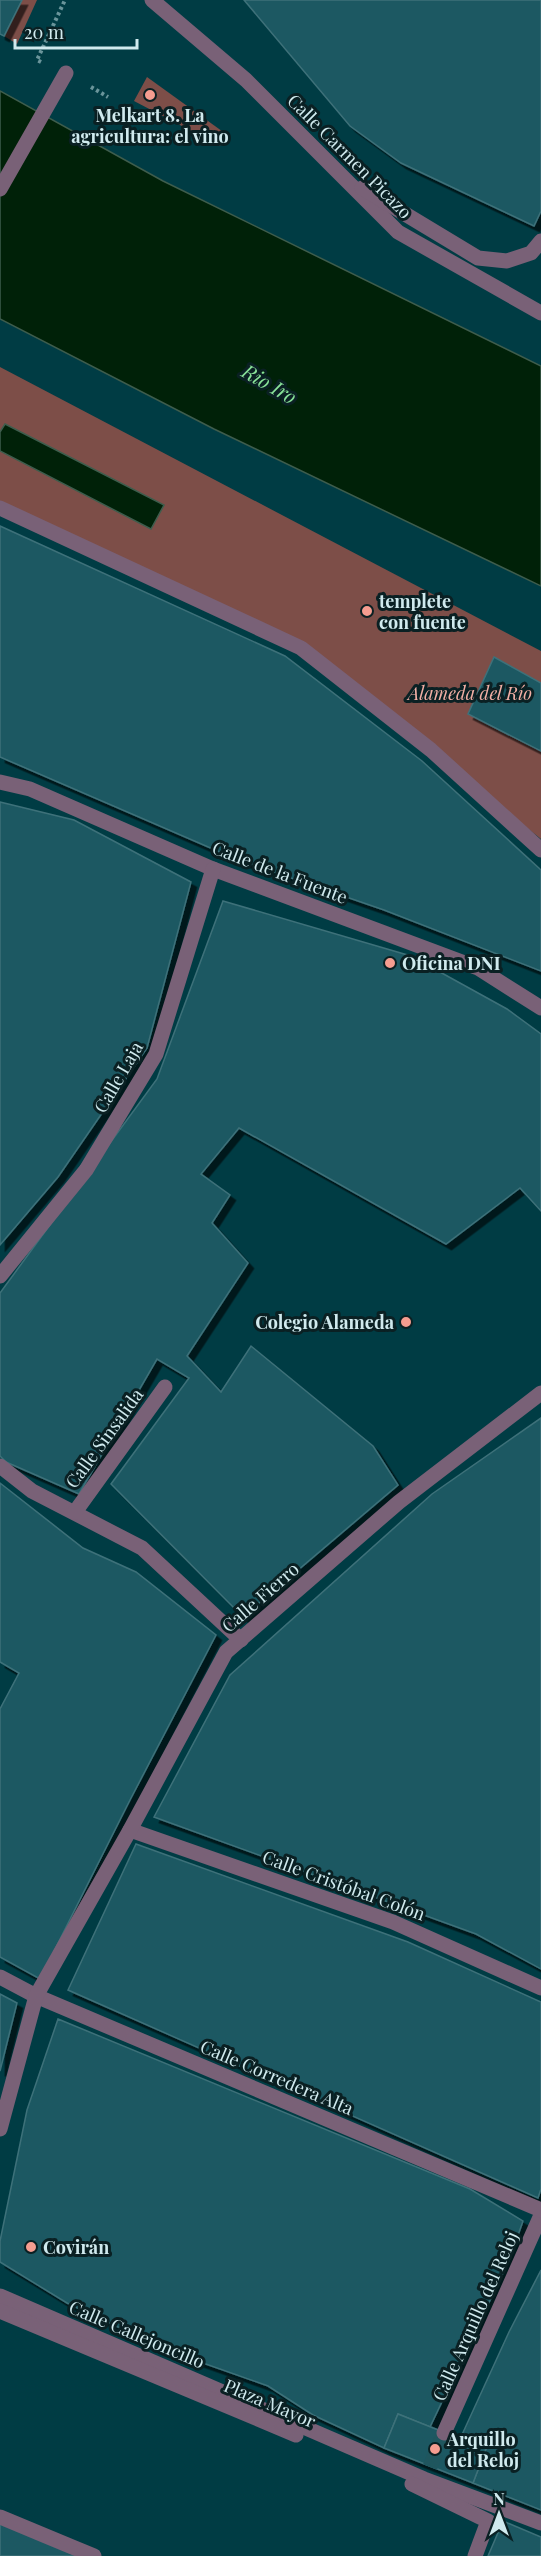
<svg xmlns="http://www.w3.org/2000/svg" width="541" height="2556" font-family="'Playfair Display',serif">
<defs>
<filter id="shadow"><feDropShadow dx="5.5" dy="5.5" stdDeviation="0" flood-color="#0009"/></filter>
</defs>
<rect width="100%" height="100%" fill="#003c44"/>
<g fill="#7d4e48">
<polygon points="22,0 37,0 17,44 4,36"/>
<polygon points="147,77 226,134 220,146 134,101"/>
<polygon points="0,367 541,651 541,839 301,648 0,508"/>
</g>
<g fill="#002108" stroke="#3e5d4d" stroke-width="1.5">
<polygon points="0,91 163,181 541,366 541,586 214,429 0,319"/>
<polygon points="5,424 164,505 151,529 0,451 0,432"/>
</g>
<g fill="#1d5962" stroke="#3e717a" stroke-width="1.5" filter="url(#shadow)">
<polygon points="0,0 22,0 4,36 0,34"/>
<polygon points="244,0 541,0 541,211 534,226 401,163 350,126"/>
<polygon points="0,526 285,656 422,761 541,870 541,971 384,910 236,859 0,757"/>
<polygon points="494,657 541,683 541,751 468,714"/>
<polygon points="0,802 74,820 191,882 147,1048 58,1177 0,1245"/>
<polygon points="223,901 411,956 507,1009 541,1034 541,1211 520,1188 446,1244 239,1128 201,1174 230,1195 212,1223 248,1263 187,1356 221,1392 251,1346 373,1446 398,1485 243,1617 111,1484 189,1378 157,1359 79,1494 6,1462 0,1456 0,1293 157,1079"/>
<polygon points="541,1418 541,1969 476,1934 154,1817 230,1675 432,1494"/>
<polygon points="0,1483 83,1548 136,1572 216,1635 130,1800 40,1979 0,1957 0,1709 19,1673 0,1662"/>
<polygon points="136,1844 408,1942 541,2002 541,2189 538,2198 68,1990"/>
<polygon points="0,1994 17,2003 0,2071"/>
<polygon points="58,2019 470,2189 523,2221 510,2258 430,2427 398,2414 384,2448 313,2415 268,2386 169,2351 67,2303 0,2262 0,2241 27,2110"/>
<polygon points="541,2270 541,2510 473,2483 486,2449 460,2439 509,2332"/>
<polygon points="398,2414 486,2449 473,2483 384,2448"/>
<polygon points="0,2517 94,2556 0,2556"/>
<polygon points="503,2521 541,2537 541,2556 488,2556"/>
</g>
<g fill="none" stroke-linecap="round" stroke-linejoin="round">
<polyline stroke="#1f565e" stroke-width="15" stroke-dasharray="15 8" stroke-linecap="butt" points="430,2467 444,2433"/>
<g stroke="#6a959b" stroke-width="4" stroke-dasharray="3 3" stroke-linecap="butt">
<polyline points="41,62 37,60 65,0"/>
<polyline points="91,87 108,97"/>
</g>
<g stroke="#796177" stroke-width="15">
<polyline points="0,189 66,73"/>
<polyline points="0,782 30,789 213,869 478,968 541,1008"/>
<polyline points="0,1276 86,1170 156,1054 213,869"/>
<polyline points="0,1466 32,1491 142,1548 241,1640"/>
<polyline points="75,1512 165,1387"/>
<polyline points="0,1977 36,1996"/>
<polyline points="0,2296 424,2479 541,2523"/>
<polyline points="0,2311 296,2435"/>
<polyline points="444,2433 541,2215"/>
<polyline points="412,2484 488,2521 475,2556"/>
<polyline points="0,2517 94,2556"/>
</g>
<g stroke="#796177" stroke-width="15">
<polyline points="152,0 246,80 398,232 541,313"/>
<polyline points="362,188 478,258 507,261 531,253 541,241"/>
<polyline points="0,508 301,648 431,750 541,850"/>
<polyline points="130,1830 393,1922 541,1988"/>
<polyline points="36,1996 541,2210"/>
<polyline points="0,2129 36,1996 130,1830 226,1652 399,1502 541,1393"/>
</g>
</g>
<g fill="#f59d90" stroke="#0a2023" stroke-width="2">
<circle cx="150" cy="95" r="6"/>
<circle cx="367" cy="611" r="6"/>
<circle cx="390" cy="963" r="6"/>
<circle cx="406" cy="1322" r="6"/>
<circle cx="31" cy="2247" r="6"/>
<circle cx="435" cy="2449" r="6"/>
</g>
<g text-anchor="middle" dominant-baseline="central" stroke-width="6" stroke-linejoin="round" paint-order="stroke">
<g font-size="18" font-weight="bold" fill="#d0eaee" stroke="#0a2023" text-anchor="start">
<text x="150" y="115" text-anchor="middle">Melkart 8. La<tspan x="150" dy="21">agricultura: el vino</tspan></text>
<text x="379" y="601">templete<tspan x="379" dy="21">con fuente</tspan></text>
<text x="402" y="963">Oficina DNI</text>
<text x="394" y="1322" text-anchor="end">Colegio Alameda</text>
<text x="43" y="2247">Covirán</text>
<text x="447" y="2439">Arquillo<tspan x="447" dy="21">del Reloj</tspan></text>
</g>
<g font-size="18" fill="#d0eaee" stroke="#0a2023">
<text transform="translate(350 156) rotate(45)">Calle Carmen Picazo</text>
<text transform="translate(280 872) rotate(21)">Calle de la Fuente</text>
<text transform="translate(118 1077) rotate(-60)">Calle Laja</text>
<text transform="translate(104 1438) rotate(-54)">Calle Sinsalida</text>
<text transform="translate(260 1597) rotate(-41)">Calle Fierro</text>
<text transform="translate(344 1885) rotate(20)">Calle Cristóbal Colón</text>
<text transform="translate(277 2077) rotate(23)">Calle Corredera Alta</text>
<text transform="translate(475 2316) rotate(-66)">Calle Arquillo del Reloj</text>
<text transform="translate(137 2334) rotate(23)">Calle Callejoncillo</text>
<text transform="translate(270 2403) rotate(23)">Plaza Mayor</text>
</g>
<g font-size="18" font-style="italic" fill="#f2afa5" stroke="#0a2023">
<text x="470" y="693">Alameda del Río</text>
</g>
<g font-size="20" font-style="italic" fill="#88e198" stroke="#0a2023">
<text transform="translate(270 383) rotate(30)">Rio Iro</text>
</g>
</g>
<g transform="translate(499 2514)" stroke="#0a2023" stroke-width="4.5" paint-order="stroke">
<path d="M0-4.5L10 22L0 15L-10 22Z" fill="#d0eaee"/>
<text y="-9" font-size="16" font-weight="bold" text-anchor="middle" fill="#d0eaee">N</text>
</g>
<path d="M15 39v9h122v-9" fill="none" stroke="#d0eaee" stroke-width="3"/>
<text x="24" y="39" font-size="18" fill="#d0eaee" stroke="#0a2023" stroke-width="4.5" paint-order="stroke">20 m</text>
</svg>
